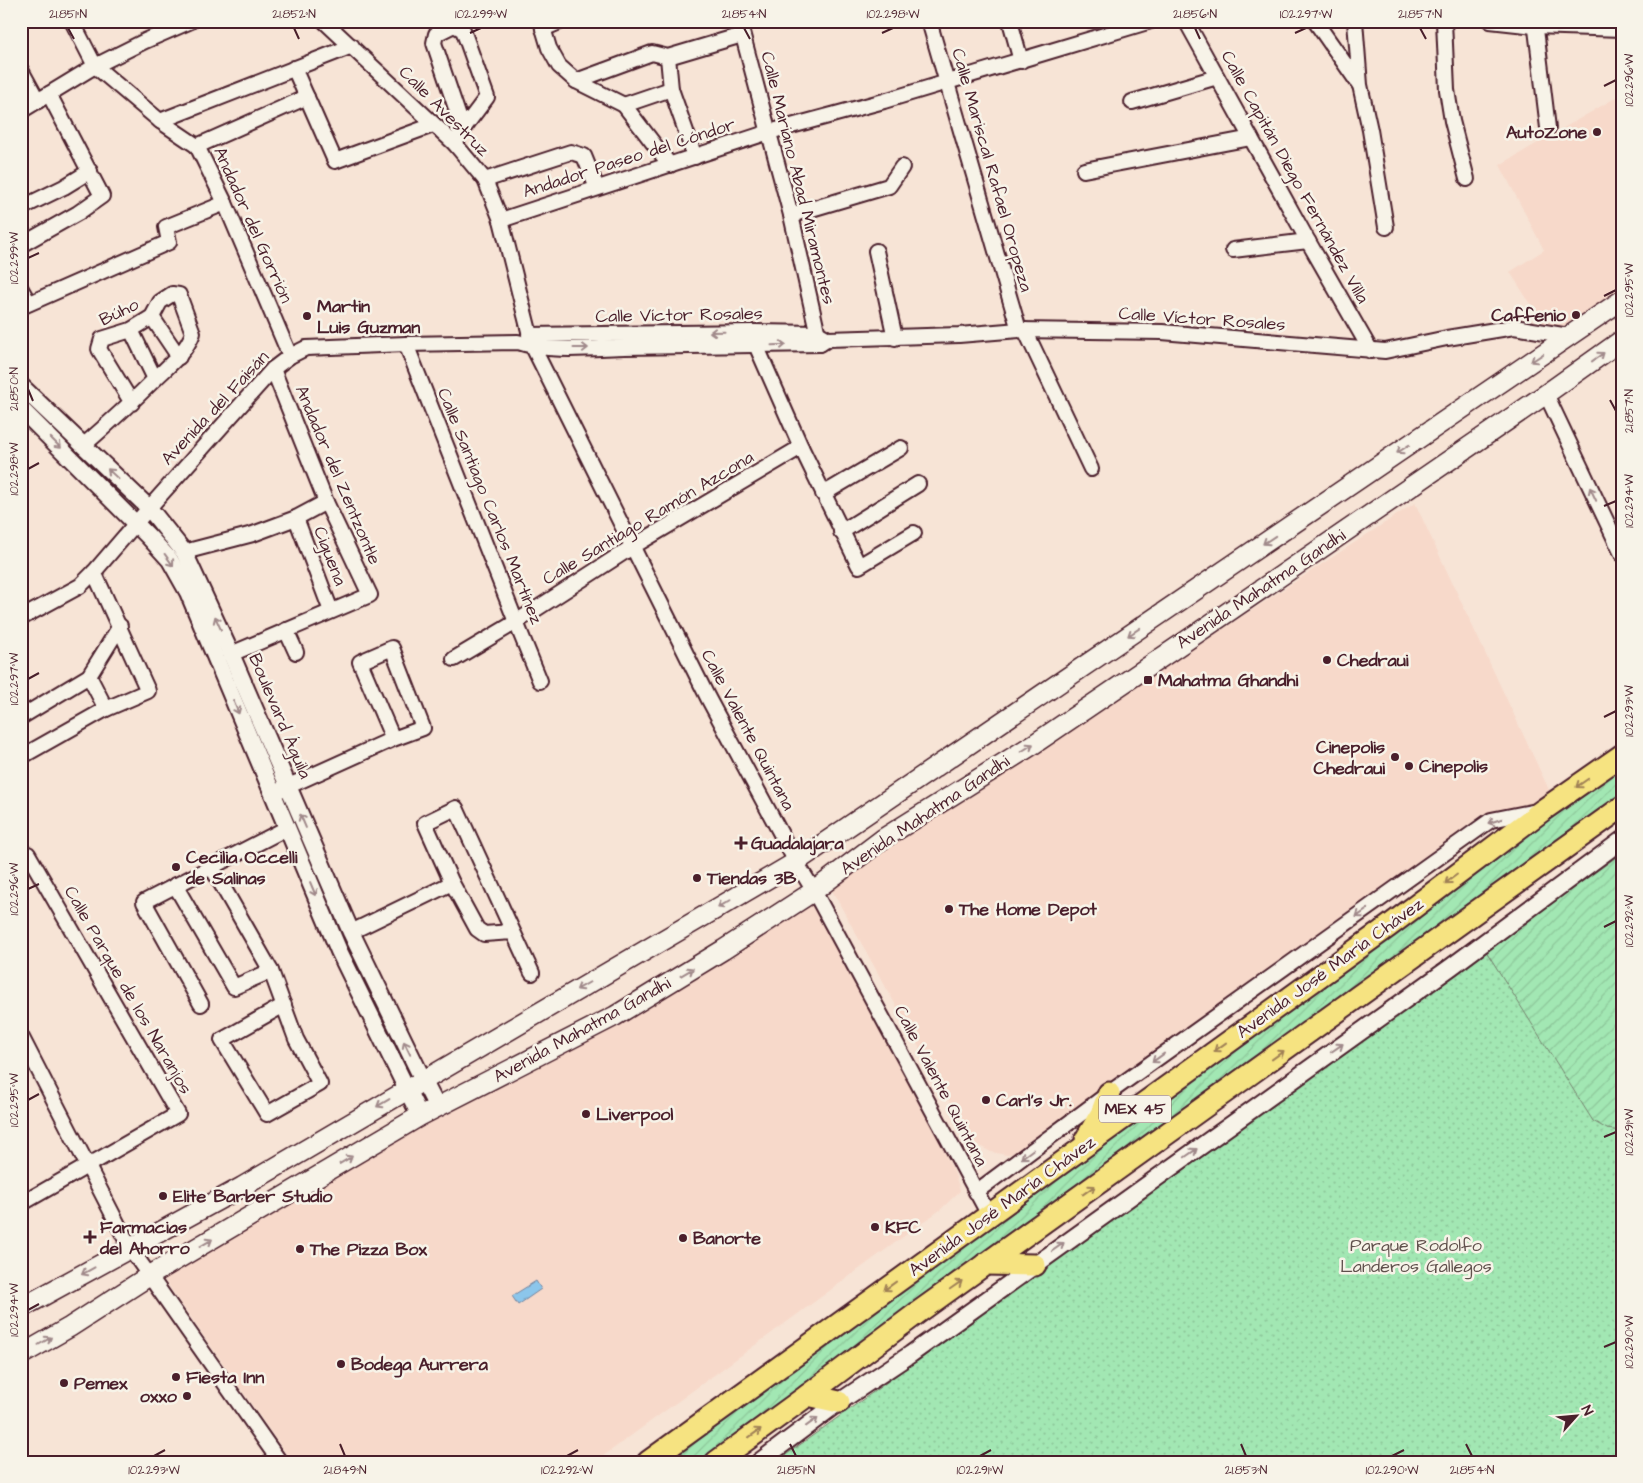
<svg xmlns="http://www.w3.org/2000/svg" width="1643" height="1483" font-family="'Architects Daughter',sans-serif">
<defs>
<pattern id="park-dots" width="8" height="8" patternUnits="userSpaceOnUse" patternTransform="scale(1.25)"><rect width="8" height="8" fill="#a2e7b3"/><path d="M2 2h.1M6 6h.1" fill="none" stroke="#8dc69a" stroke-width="1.8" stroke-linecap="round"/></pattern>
<pattern id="garden-furrows" width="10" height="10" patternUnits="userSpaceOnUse" patternTransform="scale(1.25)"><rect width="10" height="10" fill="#a2e7b3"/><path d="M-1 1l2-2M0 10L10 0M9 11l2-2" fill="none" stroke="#8dc69a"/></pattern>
<pattern id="water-ripples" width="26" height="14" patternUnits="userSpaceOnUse" patternTransform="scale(1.25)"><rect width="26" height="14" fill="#8cc6eb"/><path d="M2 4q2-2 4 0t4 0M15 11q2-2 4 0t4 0" fill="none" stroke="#7aaaca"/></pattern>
</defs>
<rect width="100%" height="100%" fill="#f7e4d6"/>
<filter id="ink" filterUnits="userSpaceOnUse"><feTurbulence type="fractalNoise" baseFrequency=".02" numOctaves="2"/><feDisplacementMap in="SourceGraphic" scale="10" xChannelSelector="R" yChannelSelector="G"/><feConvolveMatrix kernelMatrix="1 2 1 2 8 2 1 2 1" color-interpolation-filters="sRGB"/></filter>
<g filter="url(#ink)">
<g fill="#f7d9ca">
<polygon points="1622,94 1622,290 1552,338 1510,272 1544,250 1500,165"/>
<polygon points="1415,503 1550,792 1531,804 1482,815 1024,1150 1007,1155 991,1152 972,1142 830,887"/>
<polygon points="807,896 928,1118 955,1174 960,1191 940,1210 595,1462 292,1462 159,1272"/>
</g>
<polygon fill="url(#park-dots)" stroke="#76836f" points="1486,951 1520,1003 1607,1129 1622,1131 1622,1462 776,1462"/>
<g fill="url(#garden-furrows)" stroke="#76836f">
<polygon points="1622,767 1622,796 1613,809 709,1462 656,1462"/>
<polygon points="1622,853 1622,1131 1607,1129 1593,1121 1486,951"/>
</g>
<polygon fill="url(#water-ripples)" stroke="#72839e" points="536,1281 541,1289 518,1305 512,1296"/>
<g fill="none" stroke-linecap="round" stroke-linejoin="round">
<defs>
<g id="minor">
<polyline points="71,21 73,23 95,66 160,121 197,146 225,203 290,356"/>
<polyline points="324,21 455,144 485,180 501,220 533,347 708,698 796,862 814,891 989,1215"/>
<polyline points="541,21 549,48 559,66 576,81 624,105 670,165"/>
<polyline points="739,21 791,215 820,344"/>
<polyline points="929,21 1019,330"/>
<polyline points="1010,21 1021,61"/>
<polyline points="1186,21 1308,241 1371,351"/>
<polyline points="1315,21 1359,84"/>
<polyline points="1355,21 1360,85 1370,130 1386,227"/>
<polyline points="1444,21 1447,90 1452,121 1467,179"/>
<polyline points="1490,21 1534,26 1622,29"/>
<polyline points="1535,21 1548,128"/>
<polyline points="543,29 562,21"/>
<polyline points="668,57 671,89 695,157"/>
<polyline points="294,68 335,161 433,125"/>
<polyline points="21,70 38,101"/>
<polyline points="576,81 652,53 668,57 742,35"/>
<polyline points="1132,102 1217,77"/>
<polyline points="624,105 671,89"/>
<polyline points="21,111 95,66 145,41 191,21"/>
<polyline points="160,121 352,46"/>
<polyline points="455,144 463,129 487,97 463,30 454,25 436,34 434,43 463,129"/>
<polyline points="197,146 307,97"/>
<polyline points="1084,170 1251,138"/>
<polyline points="485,180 571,152 584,156 597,188"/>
<polyline points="21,208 64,187 90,171"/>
<polyline points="791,215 889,186 902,167"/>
<polyline points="501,220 769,132 884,101 1151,21"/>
<polyline points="21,245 78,213 102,196 49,94"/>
<polyline points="1233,250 1308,241"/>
<polyline points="876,251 895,338"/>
<polyline points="21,289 29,303"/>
<polyline points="21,307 169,242 166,227 225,203"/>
<polyline points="152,317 179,357"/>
<polyline points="131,330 155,379"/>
<polyline points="1025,330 1091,469"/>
<polyline points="754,332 756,345 801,447 859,566 914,533"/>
<polyline points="529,335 754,332 818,333 825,337"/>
<polyline points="406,344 516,622 540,681"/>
<polyline points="1546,394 1622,554"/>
<path d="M83 446C107 425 131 403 154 380 169 365 185 354 193 333L179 295 172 294 160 302 152 317 131 330 102 339 99 349 132 403"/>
<polyline points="823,494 901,448"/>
<polyline points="296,518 331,611"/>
<polyline points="841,532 918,484"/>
<polyline points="184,552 253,534 296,518 326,502"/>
<path d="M21 618 80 586 94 572 149 508 273 369 290 356 306 348 406 344 518 342C549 353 592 348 625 347 690 346 755 345 820 344L828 339 959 335 1019 330 1162 332 1385 351 1447 338 1514 327 1569 336"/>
<polyline points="286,630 296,652"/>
<polyline points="231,654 370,595 326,502 273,369"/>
<polyline points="454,659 516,622 632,547 801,447"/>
<polyline points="89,676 106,709"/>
<polyline points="21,717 89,676 120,626"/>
<polyline points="21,757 106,709 148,691 94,572"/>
<polyline points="280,790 393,739 423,728 392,648 360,662 393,739"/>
<polyline points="21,857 28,854 178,1114 21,1204"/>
<polyline points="211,866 271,971 296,1039 320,1084 267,1114 222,1040 284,1005"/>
<polyline points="175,885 234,987 271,971"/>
<polyline points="351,932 452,883"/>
<polyline points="512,932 484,934 477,929 452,883 425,823 456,808 532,973"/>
<polyline points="201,1004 144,902 287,828"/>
<polyline points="21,1036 130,1248 280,1462"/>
<polyline points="976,1192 1109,1093 1491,820 1537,811"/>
</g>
<g id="tertiary">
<polyline points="21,386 149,508 184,552 231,654 351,932 423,1080 437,1107"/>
<polyline points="21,409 149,537 170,560 188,592 339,951 420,1116"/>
<polyline points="759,1462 839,1402 911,1354 1451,967 1622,840"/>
</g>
<g id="secondary">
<polyline points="21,1308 242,1187 796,862 1622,300"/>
<polyline points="21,1355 70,1327 149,1276 420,1116 615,1016 723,950 814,891 884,838 1034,744 1180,645 1546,394 1622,340"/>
</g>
<g id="primary">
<polyline points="1086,1139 1101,1114 1109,1093"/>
<polyline points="985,1264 1035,1265"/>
<polyline points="808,1395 839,1402"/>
<polyline points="648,1462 1389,926 1543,810 1622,755"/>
<polyline points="716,1462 808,1395 920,1311 1622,807"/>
</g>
</defs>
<use href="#minor" stroke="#4a1f2b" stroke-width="18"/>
<use href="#tertiary" stroke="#4a1f2b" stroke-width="20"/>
<use href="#secondary" stroke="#4a1f2b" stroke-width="22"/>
<use href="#primary" stroke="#4a1f2b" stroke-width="25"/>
<use href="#minor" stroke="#f7f3e8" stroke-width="14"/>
<use href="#tertiary" stroke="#f7f3e8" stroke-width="16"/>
<use href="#secondary" stroke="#f7f3e8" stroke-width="19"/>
<use href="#primary" stroke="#f6e381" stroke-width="21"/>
</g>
<defs><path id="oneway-shaft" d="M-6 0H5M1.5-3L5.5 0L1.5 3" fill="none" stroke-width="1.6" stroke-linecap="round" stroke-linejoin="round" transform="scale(1.25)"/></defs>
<g stroke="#a0898a">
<use href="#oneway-shaft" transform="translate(717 332) rotate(179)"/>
<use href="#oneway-shaft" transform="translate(779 345) rotate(-2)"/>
<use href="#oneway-shaft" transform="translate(581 348)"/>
<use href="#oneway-shaft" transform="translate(1598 357) rotate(-36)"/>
<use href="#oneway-shaft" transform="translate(1537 358) rotate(146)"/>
<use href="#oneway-shaft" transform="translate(56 443) rotate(45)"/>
<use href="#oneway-shaft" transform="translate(1403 449) rotate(146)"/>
<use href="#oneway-shaft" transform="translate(113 474) rotate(-137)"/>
<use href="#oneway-shaft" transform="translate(1593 494) rotate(-115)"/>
<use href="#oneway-shaft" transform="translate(1269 540) rotate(146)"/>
<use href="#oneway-shaft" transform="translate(169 560) rotate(54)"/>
<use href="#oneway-shaft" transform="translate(218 623) rotate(-114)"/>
<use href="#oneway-shaft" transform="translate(1134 632) rotate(146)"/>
<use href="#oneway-shaft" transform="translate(236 707) rotate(67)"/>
<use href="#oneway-shaft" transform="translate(1027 748) rotate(-32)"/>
<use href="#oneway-shaft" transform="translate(303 821) rotate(-113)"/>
<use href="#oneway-shaft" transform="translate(1495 821) rotate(162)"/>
<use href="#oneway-shaft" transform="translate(313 889) rotate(67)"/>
<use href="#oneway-shaft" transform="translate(724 904) rotate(150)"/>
<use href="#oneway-shaft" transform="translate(1362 913) rotate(145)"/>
<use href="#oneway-shaft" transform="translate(687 972) rotate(-31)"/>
<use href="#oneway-shaft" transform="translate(583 986) rotate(150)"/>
<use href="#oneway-shaft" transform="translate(407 1048) rotate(-116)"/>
<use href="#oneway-shaft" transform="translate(1337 1048) rotate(-35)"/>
<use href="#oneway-shaft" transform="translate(1158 1058) rotate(144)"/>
<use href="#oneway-shaft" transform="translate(383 1103) rotate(149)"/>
<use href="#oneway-shaft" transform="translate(1191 1153) rotate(-35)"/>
<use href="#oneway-shaft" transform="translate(1027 1154) rotate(143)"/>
<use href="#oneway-shaft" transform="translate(346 1160) rotate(-31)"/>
<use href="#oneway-shaft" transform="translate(206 1243) rotate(-31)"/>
<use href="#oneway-shaft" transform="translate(1058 1247) rotate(-35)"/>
<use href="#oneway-shaft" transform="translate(88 1271) rotate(151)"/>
<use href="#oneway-shaft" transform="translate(45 1341) rotate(-30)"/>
<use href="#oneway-shaft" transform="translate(812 1422) rotate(-36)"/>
</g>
<g stroke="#a08156">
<use href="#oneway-shaft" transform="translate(1582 783) rotate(145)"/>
<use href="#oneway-shaft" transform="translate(1451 879) rotate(143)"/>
<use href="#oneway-shaft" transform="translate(1220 1047) rotate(144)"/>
<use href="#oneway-shaft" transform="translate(1278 1055) rotate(-36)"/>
<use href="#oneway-shaft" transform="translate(1089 1190) rotate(-36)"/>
<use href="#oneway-shaft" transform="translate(956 1285) rotate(-35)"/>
<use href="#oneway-shaft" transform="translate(890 1286) rotate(144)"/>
<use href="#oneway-shaft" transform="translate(755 1433) rotate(-36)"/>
</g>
</g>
<path fill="none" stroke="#4a1f2b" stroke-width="2" d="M68 28 74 39M294 28 299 39M744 28 750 39M1195 28 1200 39M1420 28 1426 39M470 33 481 28M882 33 893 28M1295 33 1306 28M1604 86 1616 80M28 258 39 253M1604 296 1616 290M28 389 33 401M1610 400 1616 411M28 469 39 463M1604 506 1616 501M28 679 39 673M1604 717 1616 711M28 889 39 884M1604 927 1616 921M28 1100 39 1094M1604 1137 1616 1132M28 1310 39 1304M1604 1347 1616 1342M340 1444 345 1456M790 1444 796 1456M1241 1444 1246 1456M1466 1444 1472 1456M154 1456 165 1450M567 1456 578 1450M980 1456 991 1450M1392 1456 1404 1450"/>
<g fill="#4a1f2b" stroke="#f7f3e8" stroke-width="2">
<circle cx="1597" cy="132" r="5"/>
<circle cx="1576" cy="315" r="5"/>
<circle cx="307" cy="316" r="5"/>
<circle cx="1327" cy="660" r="5"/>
<rect x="1143" y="675" width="10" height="10" rx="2.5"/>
<circle cx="1395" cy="757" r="5"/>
<circle cx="1409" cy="766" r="5"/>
<path d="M738.5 835.5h5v5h5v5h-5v5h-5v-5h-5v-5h5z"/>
<circle cx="176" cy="867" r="5"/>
<circle cx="697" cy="878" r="5"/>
<circle cx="949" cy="909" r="5"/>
<circle cx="986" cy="1100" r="5"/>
<circle cx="586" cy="1114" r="5"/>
<circle cx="163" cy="1196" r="5"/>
<circle cx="875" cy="1227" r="5"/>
<path d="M87.5 1229.5h5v5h5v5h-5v5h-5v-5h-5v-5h5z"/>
<circle cx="683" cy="1238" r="5"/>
<circle cx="300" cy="1249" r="5"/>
<circle cx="341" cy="1364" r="5"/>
<circle cx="176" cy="1377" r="5"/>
<circle cx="64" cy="1383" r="5"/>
<circle cx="187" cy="1396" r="5"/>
</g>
<g text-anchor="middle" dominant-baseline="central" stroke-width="5" stroke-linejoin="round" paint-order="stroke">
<rect fill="#f7f3e8" stroke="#7e5f64" stroke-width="1" x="1099" y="1095.5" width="72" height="27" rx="4"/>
<g font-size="16" font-weight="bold" fill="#4a1f2b">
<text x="1135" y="1109">MEX 45</text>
</g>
<g font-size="18" fill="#4a1f2b" stroke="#f7f3e8">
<text transform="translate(444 111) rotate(45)">Calle Avestruz</text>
<text transform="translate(629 158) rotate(-18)">Andador Paseo del Cóndor</text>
<text transform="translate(992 170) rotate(74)">Calle Mariscal Rafael Oropeza</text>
<text transform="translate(1295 177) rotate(61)">Calle Capitán Diego Fernández Villa</text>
<text transform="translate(798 178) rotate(76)">Calle Mariano Abad Miramontes</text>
<text transform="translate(253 225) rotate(66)">Andador del Gorrión</text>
<text transform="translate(119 312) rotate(-26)">Búho</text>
<text transform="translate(679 315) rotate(-1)">Calle Víctor Rosales</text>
<text transform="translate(1202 319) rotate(4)">Calle Víctor Rosales</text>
<text transform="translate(215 408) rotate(-47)">Avenida del Faisán</text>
<text transform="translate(338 475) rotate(67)">Andador del Zentzontle</text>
<text transform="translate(490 506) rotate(68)">Calle Santiago Carlos Martínez</text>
<text transform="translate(648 518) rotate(-31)">Calle Santiago Ramón Azcona</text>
<text transform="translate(330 556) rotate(69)">Ciguena</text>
<text transform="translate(1261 589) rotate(-34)">Avenida Mahatma Gandhi</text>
<text transform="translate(280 716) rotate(67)">Boulevard Águila</text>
<text transform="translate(748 730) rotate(62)">Calle Valente Quintana</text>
<text transform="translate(925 815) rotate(-34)">Avenida Mahatma Gandhi</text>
<text transform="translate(1330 968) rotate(-36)">Avenida José María Chávez</text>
<text transform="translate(128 990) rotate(60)">Calle Parque de los Naranjos</text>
<text transform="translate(582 1030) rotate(-29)">Avenida Mahatma Gandhi</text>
<text transform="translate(941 1086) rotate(62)">Calle Valente Quintana</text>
<text transform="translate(1002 1206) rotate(-36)">Avenida José María Chávez</text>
</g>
<g font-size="18" font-weight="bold" fill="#4a1f2b" stroke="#f7f3e8" text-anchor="start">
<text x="1587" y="132" text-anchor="end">AutoZone</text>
<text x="317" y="306">Martin<tspan x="317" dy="21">Luis Guzman</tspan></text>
<text x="1566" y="315" text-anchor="end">Caffenio</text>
<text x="1337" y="660">Chedraui</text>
<text x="1158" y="680">Mahatma Ghandhi</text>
<text x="1385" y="747" text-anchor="end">Cinepolis<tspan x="1385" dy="21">Chedraui</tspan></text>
<text x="1419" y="766">Cinepolis</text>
<text x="751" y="843">Guadalajara</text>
<text x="186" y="857">Cecilia Occelli<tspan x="186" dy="21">de Salinas</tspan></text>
<text x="707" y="878">Tiendas 3B</text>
<text x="959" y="909">The Home Depot</text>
<text x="996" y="1100">Carl's Jr.</text>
<text x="596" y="1114">Liverpool</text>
<text x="173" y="1196">Elite Barber Studio</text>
<text x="100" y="1227">Farmacias<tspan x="100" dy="21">del Ahorro</tspan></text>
<text x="885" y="1227">KFC</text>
<text x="693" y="1238">Banorte</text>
<text x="310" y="1249">The Pizza Box</text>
<text x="351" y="1364">Bodega Aurrera</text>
<text x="186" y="1377">Fiesta Inn</text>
<text x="74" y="1383">Pemex</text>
<text x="177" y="1396" text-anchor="end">oxxo</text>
</g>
<g font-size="18" fill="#60514d" stroke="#f7f3e8">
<text x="1416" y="1245">Parque Rodolfo<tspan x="1416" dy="21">Landeros Gallegos</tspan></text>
</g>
</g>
<rect width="1643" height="1483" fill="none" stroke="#f7f3e8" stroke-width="55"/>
<g transform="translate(1576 1416) rotate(63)" stroke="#f7f3e8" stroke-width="4" paint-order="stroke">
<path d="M0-4L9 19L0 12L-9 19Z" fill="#4a1f2b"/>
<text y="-8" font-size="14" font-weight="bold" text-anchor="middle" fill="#4a1f2b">N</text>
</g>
<rect x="28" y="28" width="1588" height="1428" fill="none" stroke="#4a1f2b" stroke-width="2"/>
<g font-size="12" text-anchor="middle" fill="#4a1f2b">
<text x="68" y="18">21.851°N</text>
<text x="294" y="18">21.852°N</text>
<text x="481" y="18">102.299°W</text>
<text x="744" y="18">21.854°N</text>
<text x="893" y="18">102.298°W</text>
<text x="1195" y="18">21.856°N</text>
<text x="1306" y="18">102.297°W</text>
<text x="1420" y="18">21.857°N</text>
<text transform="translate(1629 80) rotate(-90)" y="4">102.296°W</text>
<text transform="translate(14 258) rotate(-90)" y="4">102.299°W</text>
<text transform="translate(1629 290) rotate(-90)" y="4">102.295°W</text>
<text transform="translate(14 389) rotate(-90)" y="4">21.850°N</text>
<text transform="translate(1629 411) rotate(-90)" y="4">21.857°N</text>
<text transform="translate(14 469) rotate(-90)" y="4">102.298°W</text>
<text transform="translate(1629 501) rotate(-90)" y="4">102.294°W</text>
<text transform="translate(14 679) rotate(-90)" y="4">102.297°W</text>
<text transform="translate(1629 711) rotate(-90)" y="4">102.293°W</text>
<text transform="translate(14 889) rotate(-90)" y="4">102.296°W</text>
<text transform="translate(1629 921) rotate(-90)" y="4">102.292°W</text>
<text transform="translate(14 1100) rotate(-90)" y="4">102.295°W</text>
<text transform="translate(1629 1132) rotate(-90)" y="4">102.291°W</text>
<text transform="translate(14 1310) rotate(-90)" y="4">102.294°W</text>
<text transform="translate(1629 1342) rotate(-90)" y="4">102.290°W</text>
<text x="154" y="1474">102.293°W</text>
<text x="345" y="1474">21.849°N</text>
<text x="567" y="1474">102.292°W</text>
<text x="796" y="1474">21.851°N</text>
<text x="980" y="1474">102.291°W</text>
<text x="1246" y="1474">21.853°N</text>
<text x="1392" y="1474">102.290°W</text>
<text x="1472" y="1474">21.854°N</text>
</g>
</svg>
